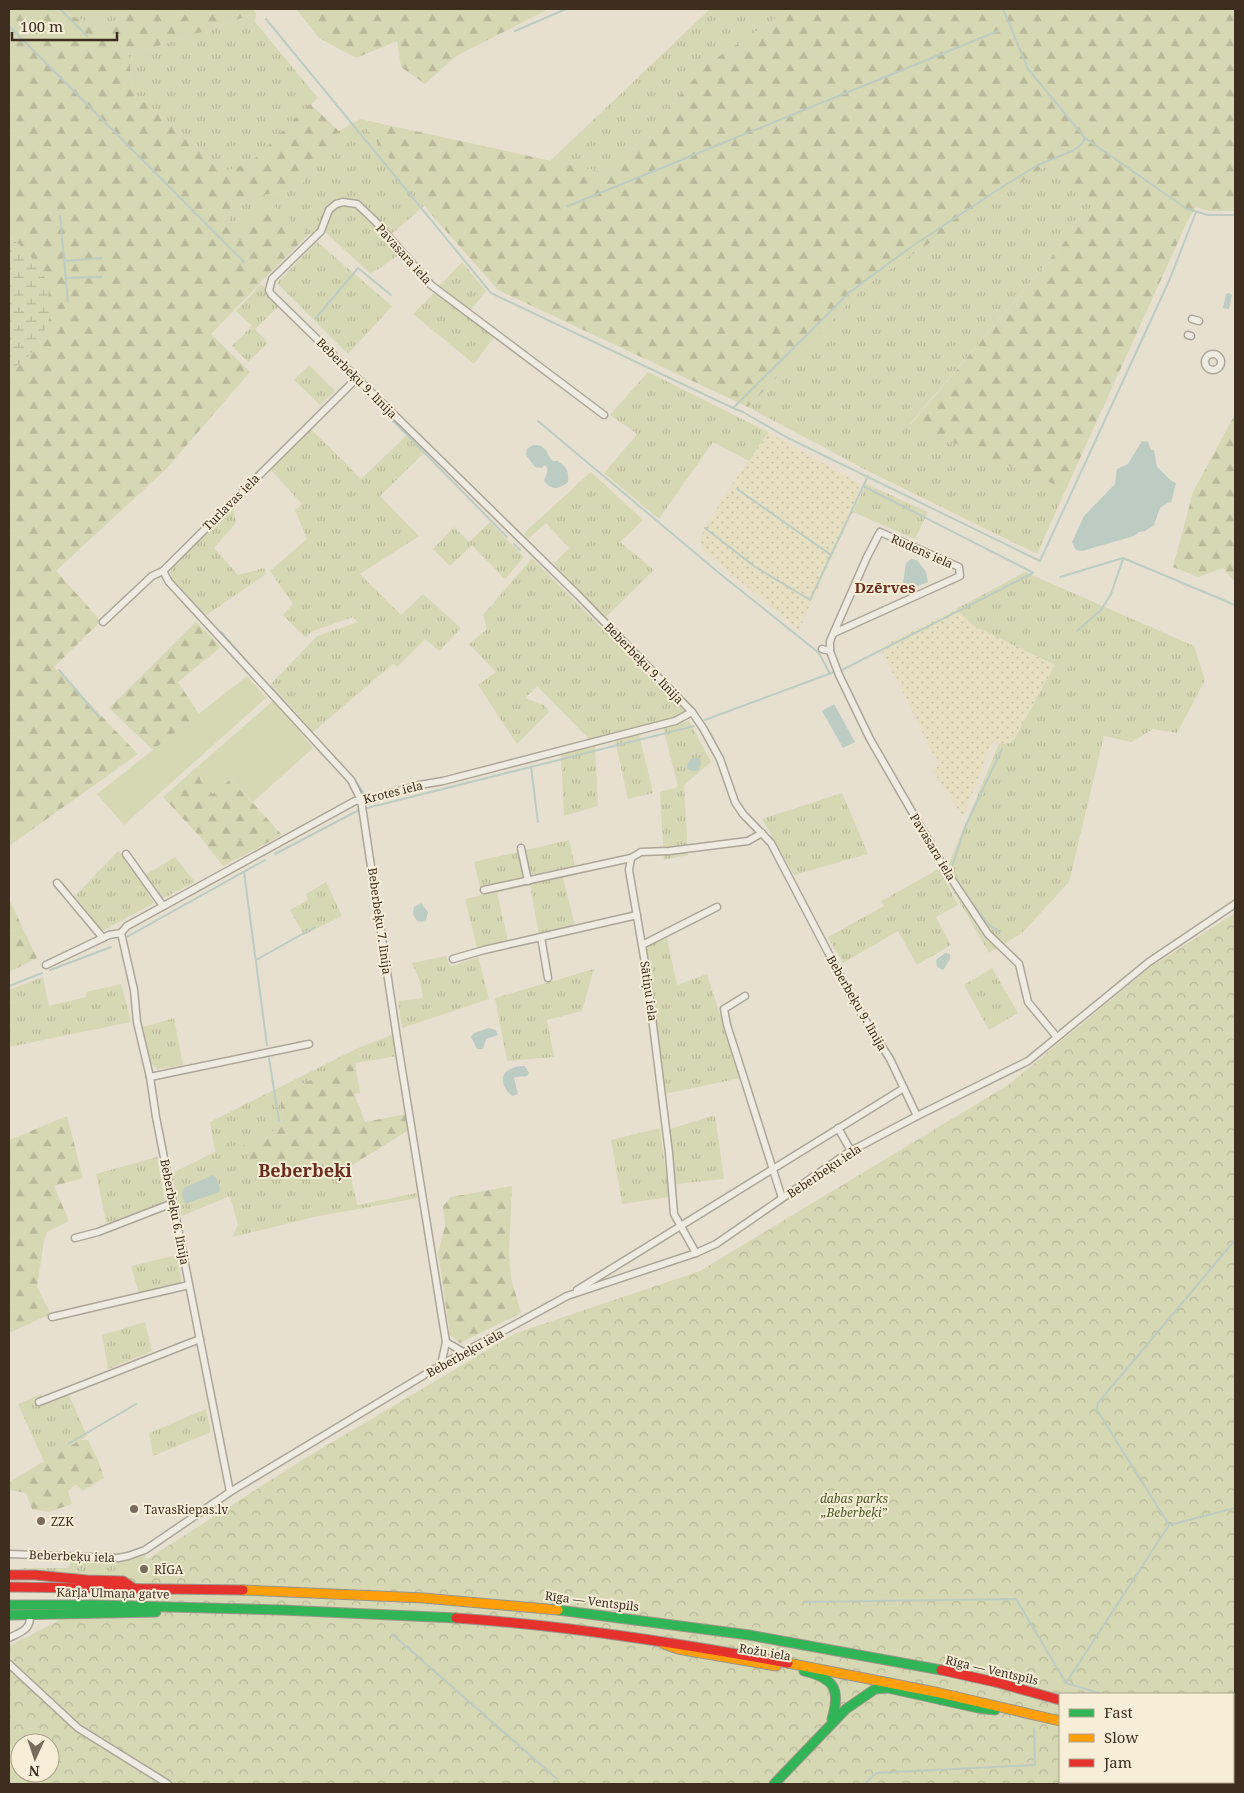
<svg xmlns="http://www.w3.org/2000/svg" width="1244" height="1793" font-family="'Noto Serif',serif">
<defs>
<pattern id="farmland-dots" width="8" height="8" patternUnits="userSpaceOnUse" patternTransform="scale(1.25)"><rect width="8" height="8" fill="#e6dfc2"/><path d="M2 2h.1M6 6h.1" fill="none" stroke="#c6c0a6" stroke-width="1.8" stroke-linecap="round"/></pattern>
<pattern id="grass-tufts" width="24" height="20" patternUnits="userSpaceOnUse" patternTransform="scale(1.25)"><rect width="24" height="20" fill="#d6d7b3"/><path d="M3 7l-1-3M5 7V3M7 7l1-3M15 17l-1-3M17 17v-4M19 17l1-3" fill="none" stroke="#b9b99a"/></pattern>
<pattern id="forest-firs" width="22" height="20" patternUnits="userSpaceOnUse" patternTransform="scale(1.25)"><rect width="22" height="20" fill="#d6d7b3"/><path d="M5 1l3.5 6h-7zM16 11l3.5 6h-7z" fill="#b9b99a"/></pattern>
<pattern id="wetland-marsh" width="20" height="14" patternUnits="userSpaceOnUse" patternTransform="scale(1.25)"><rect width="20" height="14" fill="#d6d7b3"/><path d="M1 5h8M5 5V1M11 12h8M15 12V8" fill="none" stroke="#b9b99a"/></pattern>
<pattern id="park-crowns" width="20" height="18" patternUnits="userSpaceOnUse" patternTransform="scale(1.25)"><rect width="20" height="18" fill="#d6d7b3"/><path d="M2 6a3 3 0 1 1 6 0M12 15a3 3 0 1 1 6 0" fill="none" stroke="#b9b99a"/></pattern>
</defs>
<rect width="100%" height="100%" fill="#e7e0d1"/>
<g fill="url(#farmland-dots)">
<polygon points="768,432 860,484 853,512 799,630 705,552 700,541 704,530 724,496"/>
<polygon points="956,609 974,626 1055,665 1012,743 999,744 993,741 965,812 962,815 932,770 939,766 880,647"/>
</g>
<g fill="url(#grass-tufts)">
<polygon points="53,9 127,9 106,29"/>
<polygon points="710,9 790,9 706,65 611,174 550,161"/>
<polygon points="256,13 255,22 318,98 252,161 226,171 132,92 129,55 208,30"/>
<polygon points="360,119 425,205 387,238 400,254 371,274 325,232 309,234 270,204 244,222 229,223 231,207 247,198 299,188 339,131"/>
<polygon points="1046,166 1095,206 910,424 1066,489 1037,554 870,472 748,407 866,285"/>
<polygon points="317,242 392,306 348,354 277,283"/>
<polygon points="462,262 486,291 471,310 439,286"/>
<polygon points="261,284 280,305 255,329 268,343 248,362 232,346 252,326 236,311"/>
<polygon points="435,292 494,337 474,364 413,314"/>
<polygon points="309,365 335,391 320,405 294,380"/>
<polygon points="648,372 768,432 749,461 713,442 659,519 604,473 637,434 610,415"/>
<polygon points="309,427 361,479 408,434 426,451 380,496 419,536 360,574 401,615 423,594 461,628 439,651 425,639 397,667 393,664 313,732 271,684 317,636 358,622 353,617 313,631 305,637 283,615 293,604 270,571 307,539 295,510 302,504 270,469"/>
<polygon points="591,472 643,520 620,542 654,570 606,617 554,564 569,548 546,523 528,539 524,533"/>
<polygon points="866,484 928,512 915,539 853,512"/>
<polygon points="233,505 236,523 214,548 238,575 264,568 266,574 205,616 172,579 171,568"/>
<polygon points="490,522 524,557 505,579 472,545 450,566 433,549 454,527 469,542"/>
<polygon points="532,558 685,712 678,717 590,740 537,686 525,698 544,705 549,712 517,744 478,685 496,672 469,644 487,629 483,615"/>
<polygon points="1025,572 1194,646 1205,680 1177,733 1153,729 1132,742 1104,736 1069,882 1022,933 989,953 944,875 999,744 1012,743 1055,665 974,626 956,609"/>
<polygon points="689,721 711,762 684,785 688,855 664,860 660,792 678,787 663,727"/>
<polygon points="639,734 653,793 628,799 615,740"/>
<polygon points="595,745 598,806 564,816 561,754"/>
<polygon points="842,793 868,854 794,875 762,819"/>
<polygon points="569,840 577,875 563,878 575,926 539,935 530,885 497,893 508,941 477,948 465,899 482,895 474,862"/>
<polygon points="118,851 140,878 154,903 102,931 75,896"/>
<polygon points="175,857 195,882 162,899 145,875"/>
<polygon points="939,869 958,905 936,917 951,945 917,965 898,931 843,963 828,937 884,906 881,901"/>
<polygon points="326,882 342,916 304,935 290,910 308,900 306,894"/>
<polygon points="667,938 677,985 707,974 740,1078 665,1094 646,946"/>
<polygon points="446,956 450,967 478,957 489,999 402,1028 398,1001 423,998 420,981 412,963"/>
<polygon points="992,968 1018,1013 989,1030 964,985"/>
<polygon points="594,969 582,1011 547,1020 554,1057 507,1061 495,998"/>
<polygon points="43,977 49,1006 86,997 86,992 121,984 131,1022 9,1047 9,990"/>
<polygon points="174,1018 183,1065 158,1069 149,1063 143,1027"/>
<polygon points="391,1035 397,1056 355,1063 280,1093 282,1127 244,1145 318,1177 349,1167 357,1205 417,1193 418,1198 314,1217 232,1237 238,1225 230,1196 182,1216 172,1173 215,1152 210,1122 358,1048"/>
<polygon points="715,1115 724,1179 676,1184 670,1129"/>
<polygon points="660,1128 669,1197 622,1204 611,1140"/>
<polygon points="157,1157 165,1202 107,1226 96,1174"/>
<polygon points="177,1255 182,1284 139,1294 131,1266"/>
<polygon points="145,1322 152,1351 108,1369 102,1335"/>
<polygon points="41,1394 45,1403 69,1395 87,1436 44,1462 18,1404"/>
<polygon points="206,1409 211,1432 153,1456 149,1433"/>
<polygon points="145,1555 148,1568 136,1577 58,1574 20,1568 68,1568 70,1566 70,1559 121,1562"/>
<polygon points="1060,1782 1114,1782 1123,1784 1034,1784"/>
</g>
<g fill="url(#forest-firs)">
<polygon points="9,9 53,9 106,29 127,9 253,9 256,13 208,30 129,55 132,92 226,171 252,161 310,104 339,131 299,188 247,198 231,207 229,223 244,222 270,203 309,234 261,282 211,334 250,372 166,469 56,571 101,621 54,667 138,754 9,846 9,372 27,358 29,254 9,236"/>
<polygon points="296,9 549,9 456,56 425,84 401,67 397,41 356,58 319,38"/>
<polygon points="790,9 1235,9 1235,211 1208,211 1196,207 1188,220 1066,489 910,425 1094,207 1046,166 866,285 748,407 498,290 432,215 360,119 611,174 706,65"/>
<polygon points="1235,414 1235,582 1223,568 1198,577 1173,567 1193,492"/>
<polygon points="196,622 221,647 178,682 199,714 153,750 109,708"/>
<polygon points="197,767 204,775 200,779 231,779 282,835 223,866 202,839 163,797"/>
<polygon points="9,899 37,958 9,972"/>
<polygon points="355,1062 360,1093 354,1094 365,1122 407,1114 409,1130 349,1167 318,1177 256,1181 243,1145 282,1127 280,1093"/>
<polygon points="67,1116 83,1178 54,1186 69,1221 47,1232 44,1241 37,1287 51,1314 9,1333 9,1140"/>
<polygon points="512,1186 509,1254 511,1278 521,1313 460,1343 450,1335 438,1253 445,1226 443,1206 451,1197"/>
<polygon points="80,1440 88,1440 98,1460 104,1478 83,1491 76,1484 68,1491 72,1504 49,1512 32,1509 26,1493 9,1490 9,1482"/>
<polygon points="1114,1782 1196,1782 1203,1784 1123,1784"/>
</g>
<polygon fill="url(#wetland-marsh)" points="9,236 29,254 48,283 50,316 41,341 27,358 9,372"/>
<path fill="url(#park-crowns)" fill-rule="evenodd" d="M1235 913V1761L1233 1762V1694H1060V1782H1090L1072 1784H9V1646L56 1622 146 1560 299 1462 516 1333 700 1271 1008 1085 1152 966ZM20 1743H50V1773H20Z"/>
<g fill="#d6d7b3">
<polygon points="247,676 266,698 124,825 97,794"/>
<polygon points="274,700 313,748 253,802 231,779 213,794 200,780 204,775 197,767"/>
</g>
<g fill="#bcccc2">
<polygon points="1229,293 1232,295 1229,309 1223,308 1226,294"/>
<path d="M1142 441 1148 442 1151 450H1154L1157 467C1164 472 1168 480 1176 483L1171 503 1169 502 1160 508 1154 525 1145 531 1139 532 1134 536 1082 551 1076 550 1072 542 1084 516 1115 484 1117 469 1128 464Z"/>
<path d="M533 445C547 444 546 454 553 461H558C567 467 569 471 568 482 560 489 552 491 544 481 546 475 550 469 545 465L542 468 535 467 526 455 527 449Z"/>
<polygon points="911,559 917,560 926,572 928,582 913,588 908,588 903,583 906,563"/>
<polygon points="834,704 855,742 843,748 822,711"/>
<path d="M693 758H699L701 763 699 770C695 772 690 771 686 768L691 759Z"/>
<polygon points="421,903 428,912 426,920 421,922 417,921 413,914 414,907"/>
<polygon points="945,953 950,954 950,959 943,970 937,967 936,960"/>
<polygon points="489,1028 496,1030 498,1035 486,1039 483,1049 477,1049 471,1037 474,1033"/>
<path d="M525 1066 529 1073 527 1076 516 1077 514 1078 518 1094 512 1096C495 1080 503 1066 525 1066Z"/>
<path d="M213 1175C217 1177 220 1186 220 1191L217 1193 187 1203 184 1202 182 1194 184 1188Z"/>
</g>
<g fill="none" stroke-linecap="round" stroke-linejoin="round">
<g stroke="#bcccc2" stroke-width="2">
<polyline points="60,9 87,36"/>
<polyline points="1003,9 1028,69 1085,138 1187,209 1208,215 1235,215"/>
<polyline points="266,19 491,293 733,408"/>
<polyline points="9,26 244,262"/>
<polyline points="515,31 566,9"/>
<polyline points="1085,138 1081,145 1072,151 1038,165 999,189 911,247 851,291 733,408 743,412 788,438 1040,561 1169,281 1196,212"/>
<polyline points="568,206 998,31"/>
<polyline points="60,216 68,302"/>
<polyline points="64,261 102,258"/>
<polyline points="66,278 102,277"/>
<polyline points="315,319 358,268 391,295"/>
<polyline points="361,388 507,537"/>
<polyline points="538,421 719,573 819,653 830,674"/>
<polyline points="863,486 1032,572"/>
<polyline points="737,489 831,555"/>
<polyline points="705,528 754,566 810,600 868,476"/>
<polyline points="514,544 520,550"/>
<polyline points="1060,577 1123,558 1235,605"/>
<polyline points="1077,631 1101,610 1111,594 1123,559"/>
<polyline points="221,632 261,678"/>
<polyline points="59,670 99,717"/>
<polyline points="840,671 1033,573"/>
<polyline points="271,687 299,719"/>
<polyline points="705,720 834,672"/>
<polyline points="531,767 538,822"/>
<polyline points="353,777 365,795"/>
<polyline points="367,808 694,726"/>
<polyline points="275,854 359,810"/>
<polyline points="244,872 267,1045"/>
<polyline points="952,874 952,866 966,825 1002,749"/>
<polyline points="954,878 987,923 999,932"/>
<polyline points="125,938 265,860"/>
<polyline points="256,960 315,927"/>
<polyline points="50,970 111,947"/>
<polyline points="9,986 42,973"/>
<polyline points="269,1058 279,1121"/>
<polyline points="68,1444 136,1404"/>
<polyline points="1169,1525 1097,1410 1098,1403 1235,1240"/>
<polyline points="806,1602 1016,1599 1066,1683 1102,1694"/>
<polyline points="392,1634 557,1779"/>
<polyline points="1066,1683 1169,1525 1235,1508"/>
<polyline points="1233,1735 1235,1736"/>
<polyline points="865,1784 876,1773 1035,1765 1034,1728"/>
</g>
<defs>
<g id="street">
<polyline points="1192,319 1199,321"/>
<polyline points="1188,335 1191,336"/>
<circle cx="1213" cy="362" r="8"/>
<polyline points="604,415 431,285 375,221 357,204 343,202 336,204 329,210 321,231 272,279 269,290 271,294 578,595 692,712 703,728 720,759 735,802 743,814 771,843 854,1002 890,1059 917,1116"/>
<polyline points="163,571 169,582 351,780 361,800 398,1045 446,1342 441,1365"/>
<polyline points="103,622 152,576 163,571 357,378"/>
<polyline points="822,649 830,651 839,675 870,739 945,869 988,934 1019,964 1028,1002 1056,1036"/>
<polyline points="830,651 830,641 867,557 880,532 959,567 960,576 834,633"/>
<polyline points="521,848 528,881"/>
<polyline points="126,854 163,906"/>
<polyline points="631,858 629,870 646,969 669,1153 674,1214 696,1253"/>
<polyline points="57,883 103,938"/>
<polyline points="484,890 631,858 641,852 669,851 748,841 762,833"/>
<polyline points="121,933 127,926 355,801 368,800 419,785 443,781 675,721 692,712"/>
<polyline points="121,933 134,990 137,1022 150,1077 156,1117 230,1492"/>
<polyline points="642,945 717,907"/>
<polyline points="453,959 484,950 541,937"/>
<polyline points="46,965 109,935 121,933"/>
<polyline points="548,978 541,937 637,915"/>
<polyline points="745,996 724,1009 727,1025 782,1198"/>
<polyline points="150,1077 309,1044"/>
<polyline points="838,1128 851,1151"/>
<polyline points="75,1238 98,1232 173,1203"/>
<polyline points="577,1290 904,1088"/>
<polyline points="52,1317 189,1285"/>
<polyline points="446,1342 465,1353"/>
<polyline points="39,1402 200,1339"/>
<polyline points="9,1554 118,1558 128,1556 145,1550 230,1492 441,1365 567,1296 696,1253 716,1244 849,1152 917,1116 1028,1061 1149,962 1235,904"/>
<path d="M9 1638C21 1632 31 1630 30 1615"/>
<polyline points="9,1664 78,1728 168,1784"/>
</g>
<g id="fast">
<polyline points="9,1605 93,1605 282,1610 456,1618"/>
<polyline points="558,1610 749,1635 941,1670"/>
<polyline points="9,1615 156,1612"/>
<path d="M804 1671C834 1678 841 1689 832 1719"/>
<polyline points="1233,1753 1235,1754"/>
<polyline points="1233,1771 1235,1772"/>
<polyline points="774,1784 846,1709 875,1689 888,1688 978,1708 995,1710"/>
</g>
<g id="slow">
<polyline points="243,1590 424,1598 558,1610"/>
<polyline points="664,1644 678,1649 776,1666"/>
<polyline points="788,1663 940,1693 1060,1721"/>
</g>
<g id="jam">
<polyline points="9,1575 35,1575 87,1580 123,1581 133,1588"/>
<polyline points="9,1587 243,1590"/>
<path d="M456 1618C569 1626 677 1643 788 1663"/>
<polyline points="941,1670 995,1682 1060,1700"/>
</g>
</defs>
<use href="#street" stroke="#ada599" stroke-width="9"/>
<use href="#fast" stroke="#9c958a" stroke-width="11"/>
<use href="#slow" stroke="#9c958a" stroke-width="11"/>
<use href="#jam" stroke="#9c958a" stroke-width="11"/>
<use href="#street" stroke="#efebe3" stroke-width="6"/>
<use href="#fast" stroke="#30b455" stroke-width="9"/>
<use href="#slow" stroke="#ff9f0a" stroke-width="9"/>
<use href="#jam" stroke="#e5322d" stroke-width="9"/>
</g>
<g fill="#786c5e" stroke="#f7eed8" stroke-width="2">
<circle cx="134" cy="1509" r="5"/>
<circle cx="41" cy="1521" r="5"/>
<circle cx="144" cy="1569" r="5"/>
</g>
<g text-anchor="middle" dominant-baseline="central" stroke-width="4" stroke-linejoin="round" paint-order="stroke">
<g font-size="12" fill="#3d2e20" stroke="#f7eed8">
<text transform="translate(404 254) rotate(48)">Pavasara iela</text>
<text transform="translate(357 378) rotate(45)">Beberbeķu 9. līnija</text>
<text transform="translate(231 502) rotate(-45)">Turlavas iela</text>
<text transform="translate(922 551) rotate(24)">Rudens iela</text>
<text transform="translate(644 663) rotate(46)">Beberbeķu 9. līnija</text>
<text transform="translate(393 792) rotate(-14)">Krotes iela</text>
<text transform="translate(933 847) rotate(59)">Pavasara iela</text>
<text transform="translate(380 921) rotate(82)">Beberbeķu 7. līnija</text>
<text transform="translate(649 991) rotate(82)">Sātiņu iela</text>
<text transform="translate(857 1003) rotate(60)">Beberbeķu 9. līnija</text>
<text transform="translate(824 1171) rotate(-34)">Beberbeķu iela</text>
<text transform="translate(175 1212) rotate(79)">Beberbeķu 6. līnija</text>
<text transform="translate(465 1353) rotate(-29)">Beberbeķu iela</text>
<text transform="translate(72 1556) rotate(2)">Beberbeķu iela</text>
<text transform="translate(113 1593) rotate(1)">Kārļa Ulmaņa gatve</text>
<text transform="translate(592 1601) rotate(7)">Rīga — Ventspils</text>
<text transform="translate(765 1652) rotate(9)">Rožu iela</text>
<text transform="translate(992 1670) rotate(13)">Rīga — Ventspils</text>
</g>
<g font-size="12" font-style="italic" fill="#4d5a26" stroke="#f7eed8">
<text x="854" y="1498">dabas parks<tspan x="854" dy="14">„Beberbeķi”</tspan></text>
</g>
<g font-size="12" fill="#3d2e20" stroke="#f7eed8" text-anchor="start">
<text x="144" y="1509">TavasRiepas.lv</text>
<text x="51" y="1521">ZZK</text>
<text x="154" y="1569">RĪGA</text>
</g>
<g font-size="15" font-weight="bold" fill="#6b2e1e" stroke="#f7eed8">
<text x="885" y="587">Dzērves</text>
</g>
<g font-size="18" font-weight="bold" fill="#6b2e1e" stroke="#f7eed8">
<text x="305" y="1170">Beberbeķi</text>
</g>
</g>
<rect width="1244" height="1793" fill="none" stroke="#3d2e20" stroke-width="20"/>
<rect x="1059" y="1693" width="175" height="90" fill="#f7eed8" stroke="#ada18e"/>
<rect x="1069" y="1709" width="25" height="8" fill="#30b455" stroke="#ada18e"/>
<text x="1104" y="1718" font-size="15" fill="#3d2e20">Fast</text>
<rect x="1069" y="1734" width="25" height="8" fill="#ff9f0a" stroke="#ada18e"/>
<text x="1104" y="1743" font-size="15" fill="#3d2e20">Slow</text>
<rect x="1069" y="1759" width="25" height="8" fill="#e5322d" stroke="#ada18e"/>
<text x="1104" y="1768" font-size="15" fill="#3d2e20">Jam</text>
<g transform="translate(35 1758) rotate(183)"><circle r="24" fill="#f7eed8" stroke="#ada18e"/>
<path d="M0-4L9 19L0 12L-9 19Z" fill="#786c5e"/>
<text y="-8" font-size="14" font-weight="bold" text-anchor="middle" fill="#3d2e20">N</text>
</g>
<path d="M12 32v8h105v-8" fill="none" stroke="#3d2e20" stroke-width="2.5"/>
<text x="20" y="32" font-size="15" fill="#3d2e20" stroke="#f7eed8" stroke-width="4" paint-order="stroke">100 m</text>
</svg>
